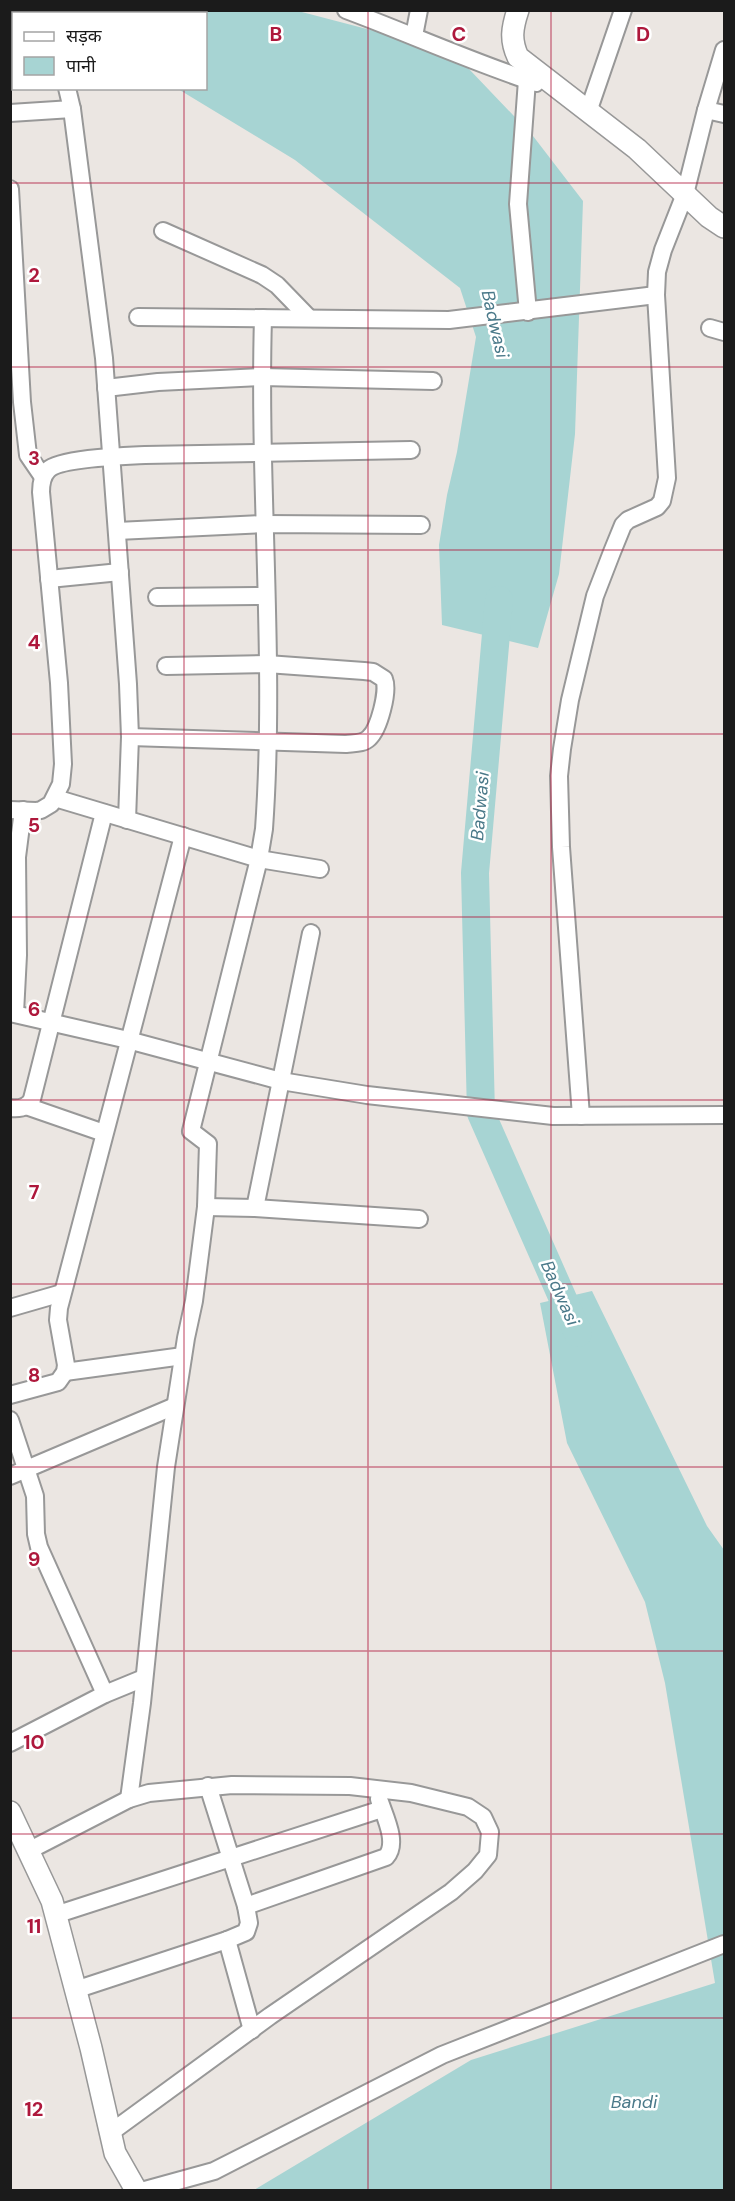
<svg xmlns="http://www.w3.org/2000/svg" width="735" height="2201" font-family="'DM Sans','Noto Sans Devanagari',sans-serif">
<rect width="100%" height="100%" fill="#ebe6e2"/>
<g fill="#a7d4d3">
<polygon points="43,11 298,11 428,45 469,69 533,136 583,201 575,434 559,574 538,648 442,625 439,545 447,495 457,452 476,337 460,288 295,160 178,89 206,88 206,14 48,14"/>
<polygon points="592,1291 707,1526 724,1550 724,2190 254,2190 471,2060 715,1983 665,1683 645,1602 567,1443 540,1303"/>
</g>
<g fill="none" stroke-linecap="round" stroke-linejoin="round">
<polyline stroke="#a7d4d3" stroke-width="28" points="499,600 475,873 481,1113 578,1333"/>
<defs>
<g id="minor">
<path d="M346 10C410 34 472 62 536 83"/>
<polyline points="414,36 419,10"/>
<polyline points="527,80 518,204 528,312"/>
<polyline points="67,88 72,109 104,358 128,684 130,737 127,820"/>
<polyline points="706,110 724,114"/>
<polyline points="588,112 623,10"/>
<polyline points="10,113 72,109"/>
<polyline points="10,189 22,402 28,455 43,477"/>
<polyline points="163,231 262,275 277,285 309,318"/>
<polyline points="138,317 449,320 656,295"/>
<polyline points="710,328 724,332"/>
<polyline points="106,388 158,382 262,377 433,381"/>
<polyline points="117,531 264,524 421,525"/>
<polyline points="49,579 120,572"/>
<polyline points="157,597 266,596"/>
<path d="M130 737 346 744C354 743 363 744 369 738 379 729 389 691 384 679L373 672 364 671 267 664 166 666"/>
<polyline points="55,798 259,859 320,869"/>
<path d="M10 810 36 811 41 810 51 804 61 784 63 764 59 683 41 492C41 484 42 476 48 470 60 458 126 456 145 455L411 450"/>
<polyline points="10,1013 128,1040 281,1081 367,1095 553,1116 724,1115"/>
<polyline points="15,1013 18,955 17,857 23,810"/>
<polyline points="26,1106 104,1133"/>
<path d="M10 1108C19 1109 28 1108 32 1099L104 813"/>
<polyline points="581,1116 561,847 559,776 562,749 570,700 595,596 612,552 623,525 628,520 657,507 662,501 667,478 656,295 657,272 663,250 685,194 706,110 724,50"/>
<polyline points="206,1207 255,1208 419,1219"/>
<polyline points="255,1208 311,933"/>
<polyline points="10,1308 62,1293"/>
<polyline points="65,1372 183,1356"/>
<polyline points="10,1395 58,1382 65,1372 66,1365 58,1320 59,1308 183,836"/>
<polyline points="10,1420 35,1496 36,1534 39,1547 105,1694"/>
<polyline points="10,1476 175,1406"/>
<polyline points="10,1743 105,1694 144,1678"/>
<path d="M129 1799 142 1703 166 1467 186 1338 194 1301 206 1207 208 1144 191 1131 259 859 264 829C276 659 258 488 263 318"/>
<polyline points="28,1851 129,1799 149,1793 232,1785 350,1786 411,1793 468,1807 483,1817 490,1832 488,1855 475,1871 451,1892 270,2016 110,2133"/>
<path d="M246 1906 386 1857C399 1843 384 1815 379 1799"/>
<polyline points="55,1915 382,1809"/>
<polyline points="227,1940 252,2030"/>
<polyline points="75,1990 227,1940 246,1932 249,1923 246,1906 208,1786"/>
<polyline points="145,2190 214,2171 442,2055 724,1944"/>
</g>
<g id="tertiary">
<path d="M518 10C512 28 510 40 518 57L637 149 709 217 724 227"/>
<polyline points="10,1812 52,1901 91,2048 115,2153 136,2190"/>
</g>
</defs>
<use href="#minor" stroke="#989898" stroke-width="20"/>
<use href="#tertiary" stroke="#989898" stroke-width="24"/>
<use href="#minor" stroke="#fff" stroke-width="16"/>
<use href="#tertiary" stroke="#fff" stroke-width="21"/>
</g>
<path fill="none" stroke="#ae183c" stroke-width="1.5" stroke-opacity="0.55" d="M184 10V14M368 10V2190M551 10V2190M184 88V2190M10 183H724M10 367H724M10 550H724M10 734H724M10 917H724M10 1100H724M10 1284H724M10 1467H724M10 1651H724M10 1834H724M10 2018H724"/>
<g text-anchor="middle" dominant-baseline="central" stroke-width="5" stroke-linejoin="round" paint-order="stroke">
<g font-size="18" font-style="italic" fill="#4a7989" stroke="#fff">
<text transform="translate(495 324) rotate(77)">Badwasi</text>
<text transform="translate(480 806) rotate(-85)">Badwasi</text>
<text transform="translate(560 1293) rotate(66)">Badwasi</text>
<text x="634" y="2102">Bandi</text>
</g>
</g>
<g font-size="20" text-anchor="middle" font-weight="bold" fill="#ae183c" stroke="#fff" stroke-width="5" stroke-linejoin="round" paint-order="stroke">
<text x="276" y="41">B</text>
<text x="459" y="41">C</text>
<text x="643" y="41">D</text>
<text x="34" y="282">2</text>
<text x="34" y="465">3</text>
<text x="34" y="649">4</text>
<text x="34" y="832">5</text>
<text x="34" y="1016">6</text>
<text x="34" y="1199">7</text>
<text x="34" y="1382">8</text>
<text x="34" y="1566">9</text>
<text x="34" y="1749">10</text>
<text x="34" y="1933">11</text>
<text x="34" y="2116">12</text>
</g>
<rect width="735" height="2201" fill="none" stroke="#1b1b1b" stroke-width="24"/>
<rect x="12" y="12" width="195" height="78" fill="#ffffff" stroke="#a4a4a4" stroke-width="1.5"/>
<rect x="24" y="32" width="30" height="9" fill="#ffffff" stroke="#a4a4a4" stroke-width="1.5"/>
<text x="66" y="42" font-size="18" fill="#1b1b1b">सड़क</text>
<rect x="24" y="57" width="30" height="18" fill="#a7d4d3" stroke="#a4a4a4" stroke-width="1.5"/>
<text x="66" y="72" font-size="18" fill="#1b1b1b">पानी</text>
</svg>
